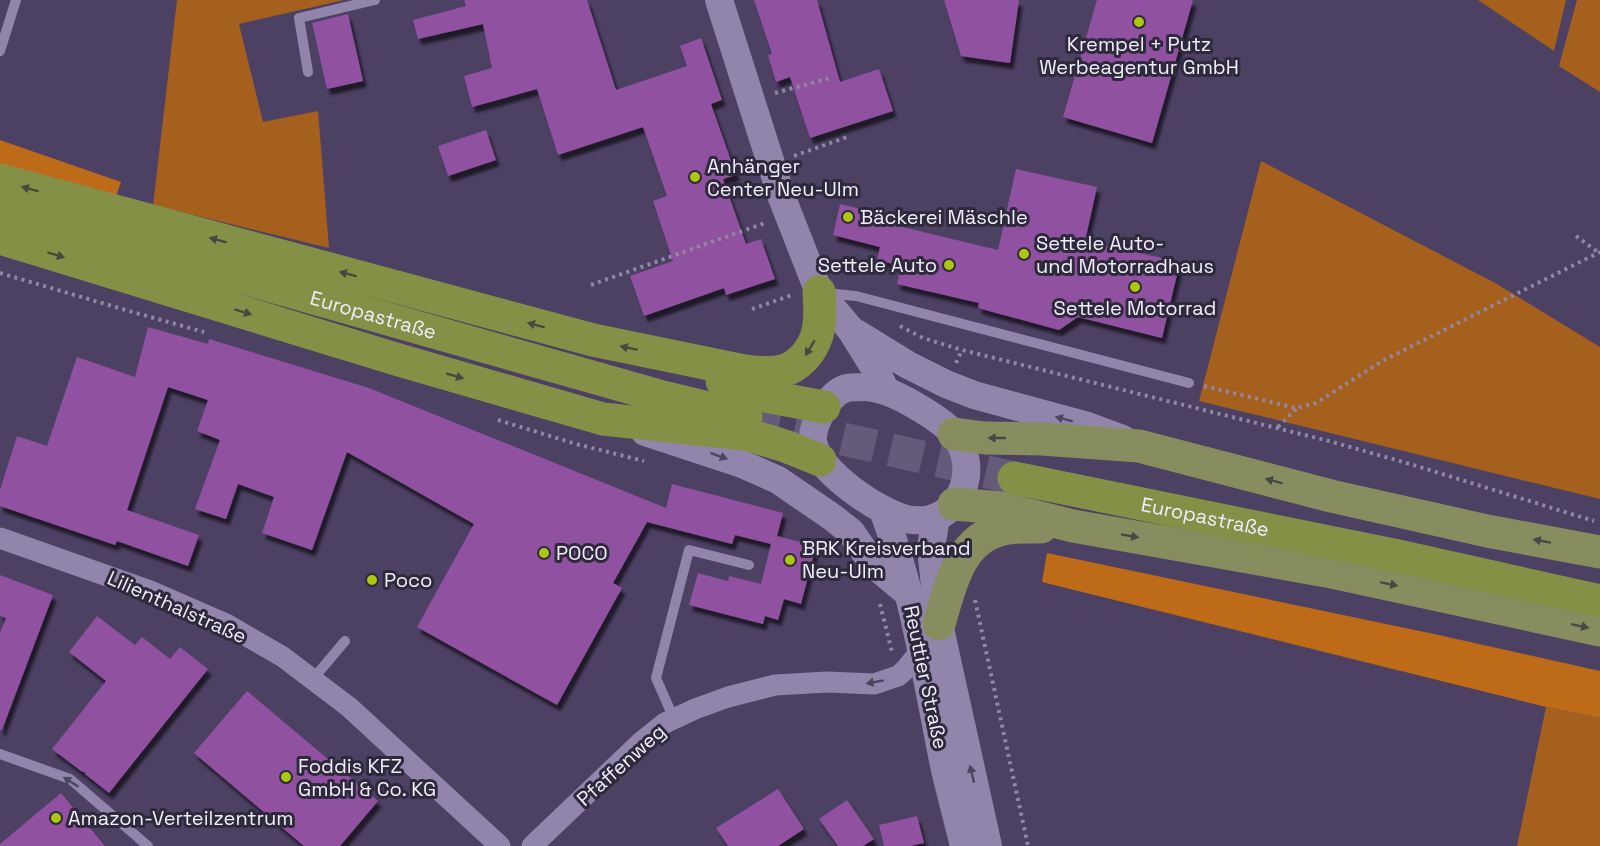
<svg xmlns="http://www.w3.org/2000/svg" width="1600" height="846" font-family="'Space Grotesk',sans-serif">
<defs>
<filter id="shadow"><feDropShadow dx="3.5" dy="6" stdDeviation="1.5" flood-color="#0009"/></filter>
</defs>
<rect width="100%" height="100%" fill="#4c4063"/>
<g fill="#a6601e">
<polygon points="177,0 344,0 239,24 263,122 318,111 329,248 153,205"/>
<polygon points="1478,0 1566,0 1554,51"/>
<polygon points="1577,0 1600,0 1600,92 1559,66"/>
<polygon points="1261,161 1497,284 1600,347 1600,499 1199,401"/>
<polygon points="1546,707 1600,718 1600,846 1517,846"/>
</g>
<g fill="#bd6b19">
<polygon points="0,140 121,182 114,202 0,170"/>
<polygon points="1047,553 1434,634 1600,671 1600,718 1546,707 1042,582"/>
</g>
<g fill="#8f51a0" filter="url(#shadow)">
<polygon points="464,0 587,0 616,90 687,66 680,46 701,38 722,100 711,104 736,175 723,179 746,244 761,239 775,279 726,295 724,288 644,316 630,276 673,261 653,201 667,196 643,127 558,155 537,89 472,107 464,76 492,68 483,24 418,39 413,20 466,6"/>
<polygon points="754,0 817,0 840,82 879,69 893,111 810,138 790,77 776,82 768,55 772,54"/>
<polygon points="944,0 1019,0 1010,63 961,56"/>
<polygon points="1097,0 1193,0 1152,143 1063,117"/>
<polygon points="348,14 363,81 327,89 312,23"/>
<polygon points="486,130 496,160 448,176 438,146"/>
<polygon points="1016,169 1097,187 1085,241 1180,262 1162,338 1078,317 1059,330 978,308 979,303 897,284 901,266 877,260 880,247 833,235 840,204 892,216 890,224 998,250"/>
<polygon points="148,327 208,344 209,339 369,388 666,508 672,484 783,513 777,536 816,546 801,604 784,599 778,620 765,616 763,624 689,605 698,573 728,581 729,576 761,584 771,544 735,535 732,544 647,522 613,583 622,588 557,705 417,627 474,524 347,452 312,550 262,533 274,497 238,484 226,519 195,509 220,440 197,431 208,400 168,387 127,510 199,535 188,566 117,541 115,545 0,506 0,490 17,436 47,446 77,357 135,377"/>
<polygon points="0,575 53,595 2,730 0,730 0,633 6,618 0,616"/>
<polygon points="97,616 135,645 142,637 170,659 180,647 208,669 109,793 85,774 86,773 81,771 52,749 106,681 69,652"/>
<polygon points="247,691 378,801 340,846 304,846 194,753"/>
<polygon points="778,789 804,829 778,846 728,846 716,828"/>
<polygon points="61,793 105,846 0,846 0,844"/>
<polygon points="847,800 874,839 863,846 838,846 819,819"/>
<polygon points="917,816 924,843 910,846 884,846 879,825"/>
</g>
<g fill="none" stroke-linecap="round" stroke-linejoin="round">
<polyline stroke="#655a7a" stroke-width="33" stroke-dasharray="33 16" stroke-linecap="butt" points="747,417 1014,478"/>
<g stroke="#9188a3" stroke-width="4" stroke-dasharray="3 4.5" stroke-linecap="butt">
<polyline points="775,93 830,78"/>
<polyline points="794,156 847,137"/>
<polyline points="1576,236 1599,253"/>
<polyline points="0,273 129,311 204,332"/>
<polyline points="591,285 765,223"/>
<polyline points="752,309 792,295"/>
<polyline points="900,326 923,338 962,350 1329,441 1410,464 1594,521"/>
<polyline points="956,363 962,350"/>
<polyline points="1204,386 1296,408 1316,403 1384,360 1600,252"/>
<polyline points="498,420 576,444 644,461"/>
<polyline points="1278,427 1296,409"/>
<polyline points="975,600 1028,846"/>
<polyline points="880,604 892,652"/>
</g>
<g stroke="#9185ac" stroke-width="10">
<polyline points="0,51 16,0"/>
<polyline points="308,72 299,18 375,0"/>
<polyline points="825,293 856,296 1189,383"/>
<polyline points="313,679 345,641"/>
<polyline points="674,719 656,678 689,550 749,565"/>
<polyline points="0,754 70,779 148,846"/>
</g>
<g stroke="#9185ac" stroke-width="21">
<polyline points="0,538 150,591 228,625 283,657 349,707 500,846"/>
<polyline points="532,846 640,743 665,723 695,709 728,697 775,685 827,682 874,684 898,676 905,670 921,650"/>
</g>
<g stroke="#9185ac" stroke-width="28">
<polyline points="719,0 782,198 813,277 819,292 851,330 874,367 886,391"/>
<polyline points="856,333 908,365 946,384 974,395 1088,426 1123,439"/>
<path d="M867 387C873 388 879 389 885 391 903 397 941 419 954 434 982 469 960 525 912 520 884 517 816 471 813 441 812 430 817 420 822 411 827 403 835 392 844 389 850 386 860 388 867 387Z"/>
<polyline points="645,432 742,464 778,480 832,517 851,532 873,564 909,594"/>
<path d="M883 510C914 594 927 682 945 770 951 795 958 821 964 846"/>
<polyline points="936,517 931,548 939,624 988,846"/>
</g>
<g stroke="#878d5f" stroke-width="33">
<polyline points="954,434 985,438 1042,439 1139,446 1331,496 1487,531 1600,552"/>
<polyline points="954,504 1001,508 1073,526 1332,572 1600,630"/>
<path d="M939 624C950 587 959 538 1003 529 1016 526 1028 527 1041 527"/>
</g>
<g stroke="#849046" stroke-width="33">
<path d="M0 180 593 340 744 371C757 372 769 374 782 371 799 367 812 351 817 335 821 321 820 306 819 292"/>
<path id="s1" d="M0 209 663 397 746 417"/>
<polyline points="0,238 399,360 603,419 745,434 785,446 820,460"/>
<polyline points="722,381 749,393 824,407"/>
<path id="s2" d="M1014 478 1398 556 1600 601"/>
</g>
</g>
<defs><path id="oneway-solid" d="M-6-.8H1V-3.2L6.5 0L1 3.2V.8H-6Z" transform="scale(1.5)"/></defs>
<g fill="#48493e">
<use href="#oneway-solid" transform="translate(30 189) rotate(-165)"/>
<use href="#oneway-solid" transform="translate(218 240) rotate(-165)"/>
<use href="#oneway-solid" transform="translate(56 255) rotate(17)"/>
<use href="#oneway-solid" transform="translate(348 274) rotate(-165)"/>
<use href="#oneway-solid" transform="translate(243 312) rotate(17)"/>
<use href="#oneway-solid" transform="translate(536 325) rotate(-165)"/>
<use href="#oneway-solid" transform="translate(629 348) rotate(-168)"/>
<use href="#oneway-solid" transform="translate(810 348) rotate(121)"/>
<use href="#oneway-solid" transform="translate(455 376) rotate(16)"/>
</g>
<g fill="#4c455d">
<use href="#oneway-solid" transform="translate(1064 419) rotate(-165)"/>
<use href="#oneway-solid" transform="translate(719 456) rotate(20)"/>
<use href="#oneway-solid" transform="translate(875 682) rotate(170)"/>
<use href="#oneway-solid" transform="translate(972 774) rotate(-103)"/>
<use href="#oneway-solid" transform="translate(71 782) rotate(-148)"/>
</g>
<g fill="#494846">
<use href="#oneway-solid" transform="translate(997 438) rotate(-180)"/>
<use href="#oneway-solid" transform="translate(1274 481) rotate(-165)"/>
<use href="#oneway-solid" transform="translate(1130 536) rotate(10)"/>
<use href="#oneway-solid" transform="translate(1542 541) rotate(-170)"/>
<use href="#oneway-solid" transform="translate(1389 584) rotate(12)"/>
<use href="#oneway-solid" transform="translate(1580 626) rotate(12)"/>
</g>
<g fill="#adc60f" stroke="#2f2a3b" stroke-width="2">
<circle cx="1139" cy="22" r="6"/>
<circle cx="695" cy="177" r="6"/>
<circle cx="848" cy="217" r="6"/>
<circle cx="1024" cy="254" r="6"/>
<circle cx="949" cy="265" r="6"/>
<circle cx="1135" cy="287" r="6"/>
<circle cx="544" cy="553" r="6"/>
<circle cx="790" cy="560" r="6"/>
<circle cx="372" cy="580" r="6"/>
<circle cx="286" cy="777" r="6"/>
<circle cx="56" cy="818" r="6"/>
</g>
<g text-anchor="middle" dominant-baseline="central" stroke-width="6" stroke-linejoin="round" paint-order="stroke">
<g font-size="20" fill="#f2edfe" stroke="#2f2a3b" text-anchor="start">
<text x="1139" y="44" text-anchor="middle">Krempel + Putz<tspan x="1139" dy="23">Werbeagentur GmbH</tspan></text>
<text x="707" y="166">Anhänger<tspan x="707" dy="23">Center Neu-Ulm</tspan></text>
<text x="860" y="217">Bäckerei Mäschle</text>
<text x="1036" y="243">Settele Auto-<tspan x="1036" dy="23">und Motorradhaus</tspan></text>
<text x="937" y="265" text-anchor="end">Settele Auto</text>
<text x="1135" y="308" text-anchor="middle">Settele Motorrad</text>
<text x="802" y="548">BRK Kreisverband<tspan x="802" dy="23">Neu-Ulm</tspan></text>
<text x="556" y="553">POCO</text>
<text x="384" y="580">Poco</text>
<text x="298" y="766">Foddis KFZ<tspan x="298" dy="23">GmbH &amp; Co. KG</tspan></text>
<text x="68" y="818">Amazon-Verteilzentrum</text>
</g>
<g font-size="20" fill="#f2edfe" stroke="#2f2a3b">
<text stroke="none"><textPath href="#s1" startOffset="388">Europastraße</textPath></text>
<text stroke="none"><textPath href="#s2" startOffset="195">Europastraße</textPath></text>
<text transform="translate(177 607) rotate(24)">Lilienthalstraße</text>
<text transform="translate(926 677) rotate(78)">Reuttier Straße</text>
<text transform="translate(621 765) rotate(-42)">Pfaffenweg</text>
</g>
</g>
</svg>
